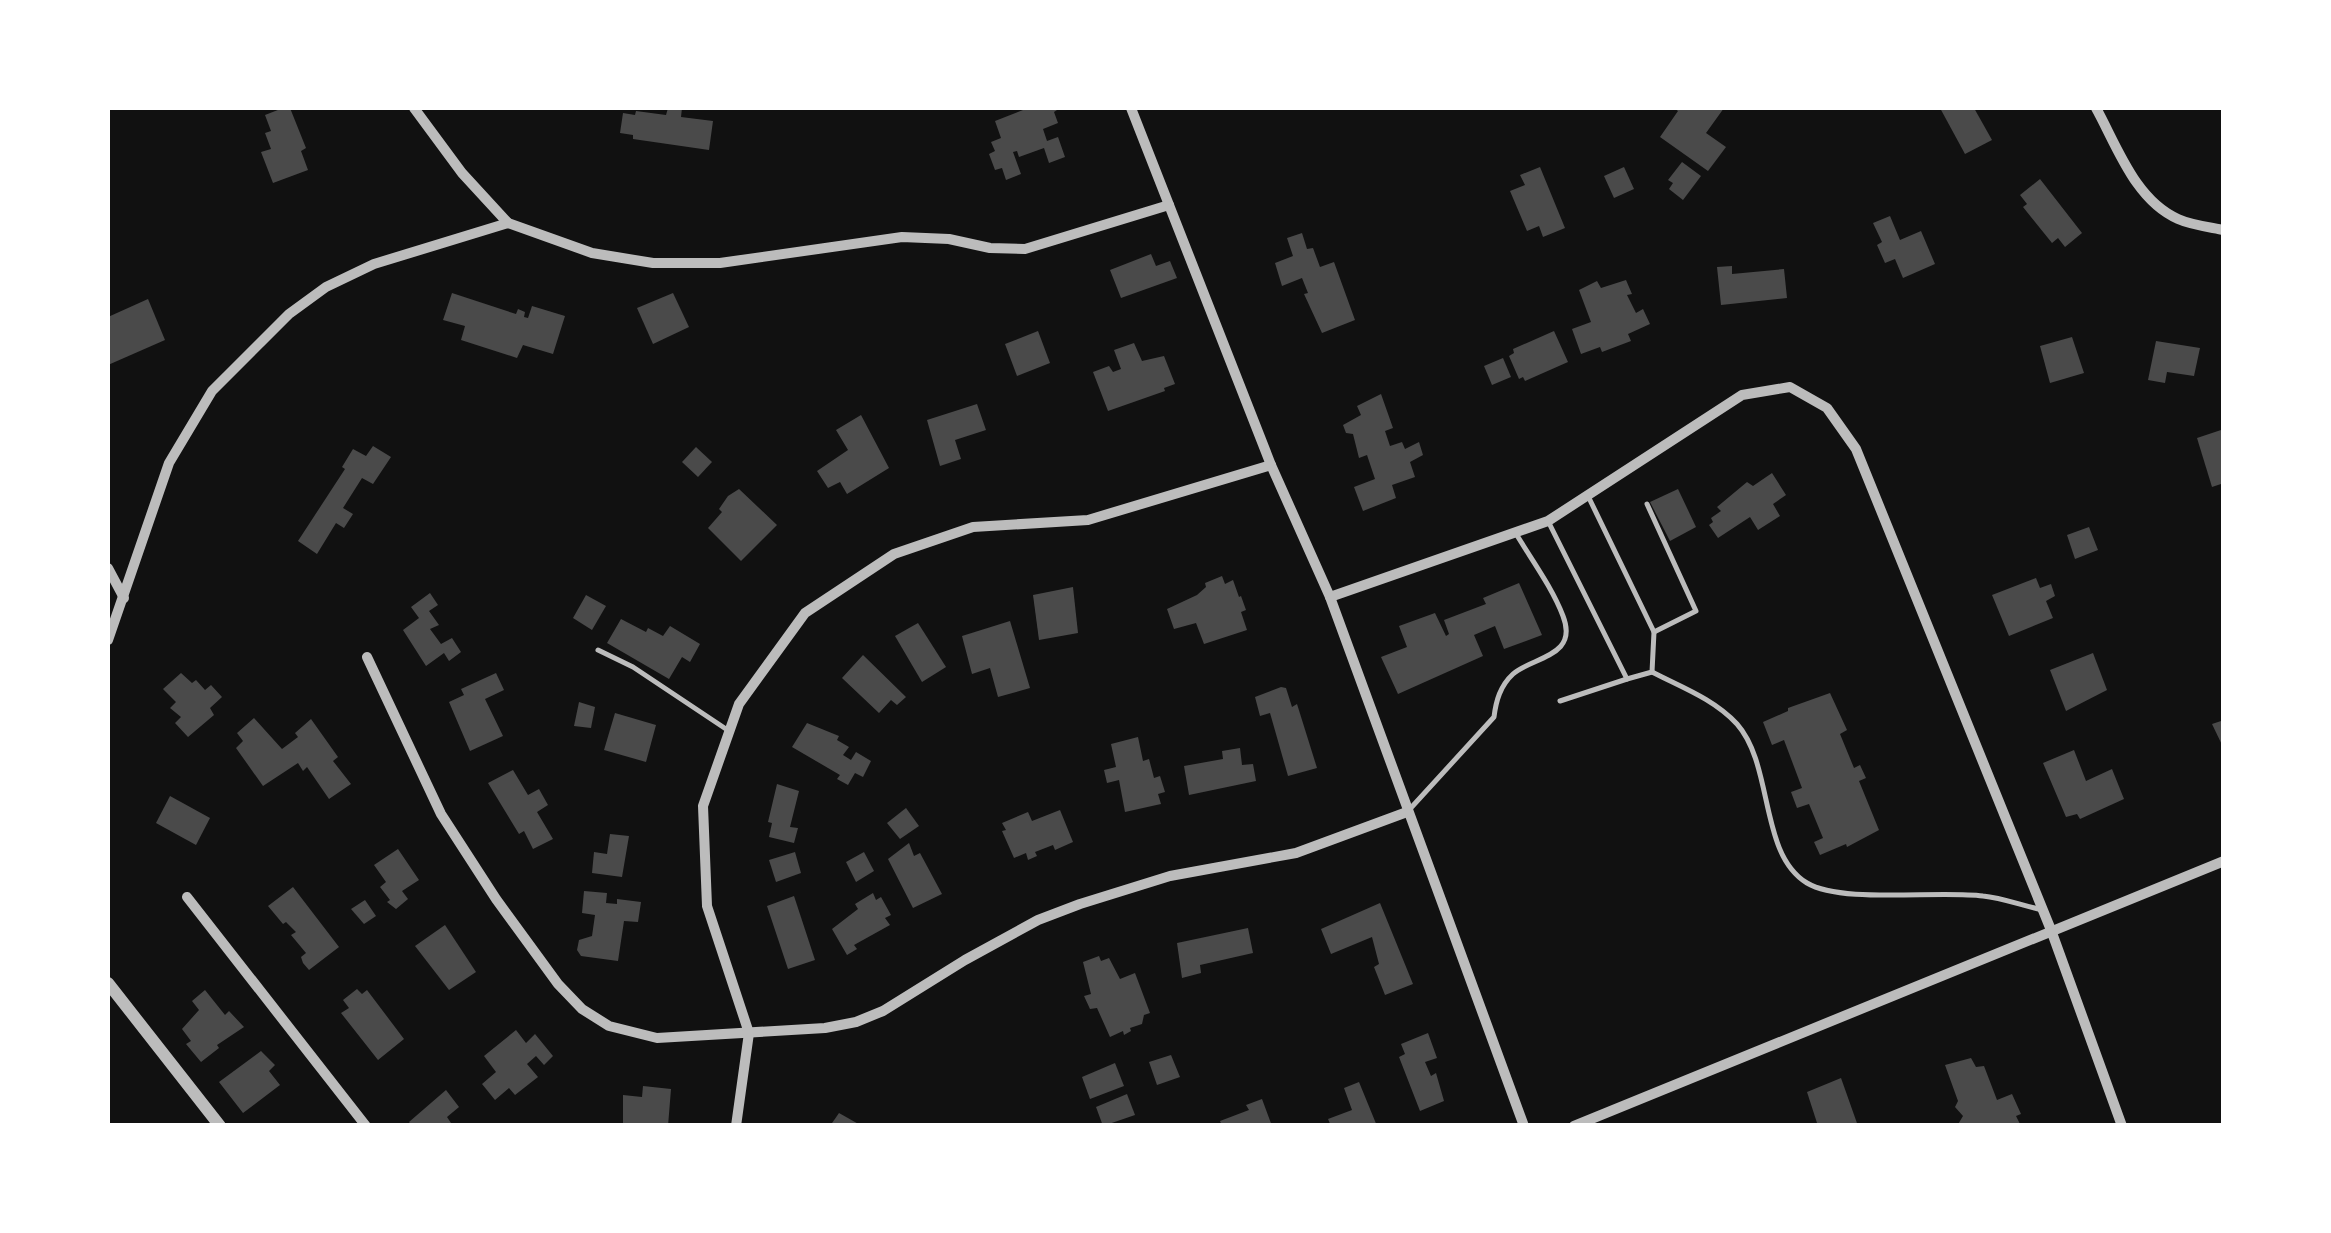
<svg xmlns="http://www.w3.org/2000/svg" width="2331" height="1233" font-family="Montserrat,sans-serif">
<rect width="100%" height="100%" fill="#111"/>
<g fill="#4a4a4a">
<polygon points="283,108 290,108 306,148 301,151 308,170 273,183 261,152 271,149 265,133 271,131 265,115"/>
<polygon points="668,108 682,108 681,117 713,121 709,150 633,139 633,135 620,133 623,113 635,115 636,111 666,115"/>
<polygon points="1028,108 1060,108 1054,112 1058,123 1043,129 1047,141 1058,137 1065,157 1049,163 1044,148 1019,157 1017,151 1013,152 1021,174 1006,180 1002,168 995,170 989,154 995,151 991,142 1001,138 995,121"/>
<polygon points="1674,108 1724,108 1706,133 1726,147 1708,171 1660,137 1678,111"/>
<polygon points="1940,108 1974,108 1992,140 1965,154"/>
<polygon points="1682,162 1701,176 1683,200 1669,189 1673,183 1668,180"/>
<polygon points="1540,167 1565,228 1543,237 1539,226 1527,231 1510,191 1525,185 1520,175"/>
<polygon points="1624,167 1634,189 1614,198 1604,176"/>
<polygon points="2040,179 2082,233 2065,247 2058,238 2052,243 2023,207 2027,204 2020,195"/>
<polygon points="1890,216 1900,240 1921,231 1935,264 1903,278 1895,259 1885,263 1877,245 1882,242 1873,223"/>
<polygon points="1302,233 1307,249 1313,248 1320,267 1334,262 1355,320 1322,333 1304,294 1308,293 1302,278 1282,286 1275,263 1293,256 1287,238"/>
<polygon points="1151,254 1156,266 1170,261 1177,278 1121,298 1110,270"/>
<polygon points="1732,266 1732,274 1784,269 1787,298 1721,305 1717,267"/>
<polygon points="1626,280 1632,294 1627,295 1636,313 1643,309 1650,324 1628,334 1631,341 1602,352 1600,347 1581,354 1572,329 1591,322 1579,290 1597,281 1601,288"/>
<polygon points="452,293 516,314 518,309 525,312 524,317 528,318 532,306 565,316 553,354 523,345 517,358 461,340 465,326 443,320"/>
<polygon points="673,293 689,327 653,344 637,308"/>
<polygon points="148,299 165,340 108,365 108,317"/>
<polygon points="1038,331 1050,363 1017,376 1005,344"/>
<polygon points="1554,331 1568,362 1525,381 1523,377 1519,379 1509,356 1514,353 1513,349"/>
<polygon points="2072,337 2084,373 2050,383 2040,346"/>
<polygon points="2156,341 2200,348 2194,376 2167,372 2165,383 2148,380"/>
<polygon points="1134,343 1142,361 1164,356 1175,384 1164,388 1165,391 1108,411 1093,372 1109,366 1113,372 1121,369 1114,350"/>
<polygon points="1503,358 1511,377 1492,385 1484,366"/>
<polygon points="1381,394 1393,428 1385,431 1390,446 1402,442 1405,449 1419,442 1423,455 1410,462 1415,477 1392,485 1396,498 1363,511 1354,487 1375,479 1367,455 1359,458 1353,434 1346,433 1343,425 1361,415 1357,406"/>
<polygon points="977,404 986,430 955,440 961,459 940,466 927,420"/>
<polygon points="861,415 889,468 847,494 840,482 828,488 817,471 848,450 836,430"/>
<polygon points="2224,429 2224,483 2212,487 2197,438"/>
<polygon points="373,446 391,457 373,484 362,478 343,508 353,514 344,528 336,523 317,554 298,541 345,469 342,467 353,449 366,456"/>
<polygon points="696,447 712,462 698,477 682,462"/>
<polygon points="1772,473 1786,495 1773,504 1780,516 1758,530 1750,517 1718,538 1709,525 1713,522 1711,518 1721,511 1717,507 1747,482 1753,486"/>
<polygon points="739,489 777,525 741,561 708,528 722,512 719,509 728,496"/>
<polygon points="1678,489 1696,527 1670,541 1650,502"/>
<polygon points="2089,527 2098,550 2075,559 2067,535"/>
<polygon points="1222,576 1225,584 1233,580 1239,597 1241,596 1246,610 1241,612 1247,630 1204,644 1196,623 1174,629 1167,609 1197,595 1206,587 1205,583"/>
<polygon points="2036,578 2040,588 2051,584 2055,596 2046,601 2053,618 2009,636 1992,595"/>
<polygon points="1519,583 1542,635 1504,649 1495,626 1474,635 1483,656 1398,694 1381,657 1407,647 1399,626 1435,613 1446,636 1449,634 1444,620 1486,604 1483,598"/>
<polygon points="1073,587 1078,633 1039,640 1033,595"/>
<polygon points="430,593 438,605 429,611 439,625 430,629 441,644 452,638 461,652 449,661 444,653 426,666 403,630 419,618 411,607"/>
<polygon points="586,595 606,606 592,630 573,618"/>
<polygon points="621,619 646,632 648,628 663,636 670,626 700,644 690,662 682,657 669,679 607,643"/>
<polygon points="1010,621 1030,688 998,697 990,668 972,674 962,636"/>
<polygon points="918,623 946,667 922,682 895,636"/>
<polygon points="2093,653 2107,690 2066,711 2050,670"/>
<polygon points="863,655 906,697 897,705 891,700 879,713 842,678"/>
<polygon points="181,673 192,683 196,680 205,690 211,685 222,697 210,708 214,715 188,737 175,723 181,717 170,708 176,702 163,689"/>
<polygon points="496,673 504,690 485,699 503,736 470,751 449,702 464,695 461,689"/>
<polygon points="1281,687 1286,688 1292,707 1297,704 1317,768 1288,776 1270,713 1260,716 1255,697"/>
<polygon points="1830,693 1847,730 1840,734 1854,768 1860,765 1866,778 1859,781 1879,830 1847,847 1846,844 1820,855 1814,842 1823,838 1809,804 1797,808 1791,792 1802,788 1784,740 1772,745 1763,722 1788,711 1788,708"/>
<polygon points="579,702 595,707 591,728 574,726"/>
<polygon points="615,713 656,725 646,762 604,750"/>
<polygon points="254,718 282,749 298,737 295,733 311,719 338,757 333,761 351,784 329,799 307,767 303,771 298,763 263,786 236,748 243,741 237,733"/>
<polygon points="2224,720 2224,749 2212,724"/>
<polygon points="807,723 839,736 837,740 849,747 843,755 851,760 856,752 871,761 863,777 855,773 848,785 837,779 840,775 792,747"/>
<polygon points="1138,737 1143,761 1149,759 1154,778 1160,776 1165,792 1158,794 1161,804 1125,812 1119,780 1107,783 1104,770 1116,767 1111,744"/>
<polygon points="1240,748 1242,765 1253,764 1256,781 1189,795 1184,766 1223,759 1222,751"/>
<polygon points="2074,750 2086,781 2112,769 2124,799 2080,819 2077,814 2066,817 2043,763"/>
<polygon points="513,770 528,795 539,789 548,805 537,812 553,839 533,849 524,831 519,834 488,783"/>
<polygon points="777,784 799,791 790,827 798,828 794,843 769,837 772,823 768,822"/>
<polygon points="170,796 210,818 196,845 156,823"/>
<polygon points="906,808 919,826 900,839 887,823"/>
<polygon points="1060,810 1073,842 1055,850 1053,845 1035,852 1037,856 1028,860 1026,853 1014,858 1002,831 1006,830 1002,823 1028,812 1032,821"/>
<polygon points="610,834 629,836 622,877 592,873 594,852 607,854"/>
<polygon points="909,843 914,856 920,853 942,894 913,908 888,859"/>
<polygon points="398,849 419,880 402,891 408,899 396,909 387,902 390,900 380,887 386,882 374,865"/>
<polygon points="795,852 801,873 776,882 769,860"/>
<polygon points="864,852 874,871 856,882 846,862"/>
<polygon points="293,887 339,947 309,970 303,963 301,957 306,953 291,935 296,932 286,922 283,924 268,906"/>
<polygon points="584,891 607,893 606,903 617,904 617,899 641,902 638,922 624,921 618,961 581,956 577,950 579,940 592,936 595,915 582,913"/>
<polygon points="873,893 876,900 881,897 891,915 885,918 890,925 854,945 857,949 847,955 832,929 858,909 855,904"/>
<polygon points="794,896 815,960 788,969 767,906"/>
<polygon points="365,900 376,916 364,924 351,909"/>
<polygon points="1380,903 1413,984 1385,995 1374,967 1379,964 1372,937 1331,954 1321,929"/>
<polygon points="445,925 476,972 449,990 415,946"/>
<polygon points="1248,928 1253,953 1200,965 1201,973 1182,978 1177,943"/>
<polygon points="1099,956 1101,961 1109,958 1120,979 1135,973 1150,1013 1144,1015 1142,1024 1130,1028 1131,1031 1124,1035 1123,1031 1110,1037 1097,1008 1090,1009 1084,996 1091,994 1083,962"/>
<polygon points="357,989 362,994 367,990 404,1039 378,1060 341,1013 349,1008 343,1000"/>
<polygon points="205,990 225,1015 229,1011 244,1027 217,1045 219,1048 201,1062 186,1044 191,1041 182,1029 199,1010 192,1001"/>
<polygon points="516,1030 526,1043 535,1034 553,1056 544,1065 536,1056 527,1064 538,1077 515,1095 509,1088 495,1100 482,1084 496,1072 484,1056"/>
<polygon points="1428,1033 1437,1058 1425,1062 1431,1076 1436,1073 1444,1101 1420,1111 1399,1057 1405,1054 1401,1044"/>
<polygon points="261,1051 275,1065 269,1071 280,1085 243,1113 219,1082"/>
<polygon points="1171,1055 1180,1077 1157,1085 1149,1062"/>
<polygon points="1971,1058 1976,1067 1984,1066 1997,1100 2012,1094 2021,1114 2016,1116 2021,1126 1957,1126 1963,1116 1955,1107 1958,1101 1945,1065"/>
<polygon points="1115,1063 1124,1086 1090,1099 1082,1077"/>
<polygon points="1841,1078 1858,1126 1818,1126 1807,1092"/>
<polygon points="1359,1082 1377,1126 1331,1126 1328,1119 1352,1110 1344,1088"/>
<polygon points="643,1086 671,1089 668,1126 623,1126 623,1095 642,1097"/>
<polygon points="446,1090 459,1107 447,1117 453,1126 412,1126 409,1122"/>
<polygon points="1127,1094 1135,1115 1103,1126 1096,1107"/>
<polygon points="1262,1099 1272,1126 1222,1126 1220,1121 1249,1110 1246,1105"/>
<polygon points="839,1113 862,1126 830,1126"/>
</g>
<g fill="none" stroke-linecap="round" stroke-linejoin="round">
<g stroke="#bcbcbc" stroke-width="5">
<polyline points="1589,498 1654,632 1696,611 1647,504"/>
<polyline points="1548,521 1627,679 1560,701"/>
<polyline points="598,650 633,667 729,731"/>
<path d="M1652 672C1681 687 1714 699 1737 724 1774 766 1759 854 1807 883 1842 904 1938 890 1983 896 2003 898 2023 906 2043 910"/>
<polyline points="1627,679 1652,672 1654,632"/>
<path d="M1409 810 1494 717C1496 701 1500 686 1513 674 1532 657 1579 657 1563 616 1552 587 1531 559 1515 532"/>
</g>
<g stroke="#bcbcbc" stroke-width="10">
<polyline points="414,108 462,173 508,223"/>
<polyline points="1131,108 1271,465 1330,597 1524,1126"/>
<path d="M2096 108C2117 146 2135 200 2178 219 2191 225 2209 227 2224 230"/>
<polyline points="108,568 124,598"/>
<polyline points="1330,597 1548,521 1742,395 1790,387 1827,408 1856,449 2051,930 2122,1126"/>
<polyline points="108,640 169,463 212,391 289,314 326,287 374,264 508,223 592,253 653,263 720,263 902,237 949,239 990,248 1025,249 1169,205"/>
<polyline points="367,657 441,814 496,899 558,984 582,1009 609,1026 657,1038 825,1028 856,1022 883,1011 965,960 1038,920 1080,904 1170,876 1296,853 1407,812"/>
<polyline points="187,897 366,1126"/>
<polyline points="736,1126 749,1033 707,906 703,806 739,704 805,613 894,554 973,527 1088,520 1271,465"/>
<polyline points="1574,1126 2224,861"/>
</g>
<polyline stroke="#bcbcbc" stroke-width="12" points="108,983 220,1126"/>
</g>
<rect width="2331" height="1233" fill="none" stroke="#ffffff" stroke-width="220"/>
</svg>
